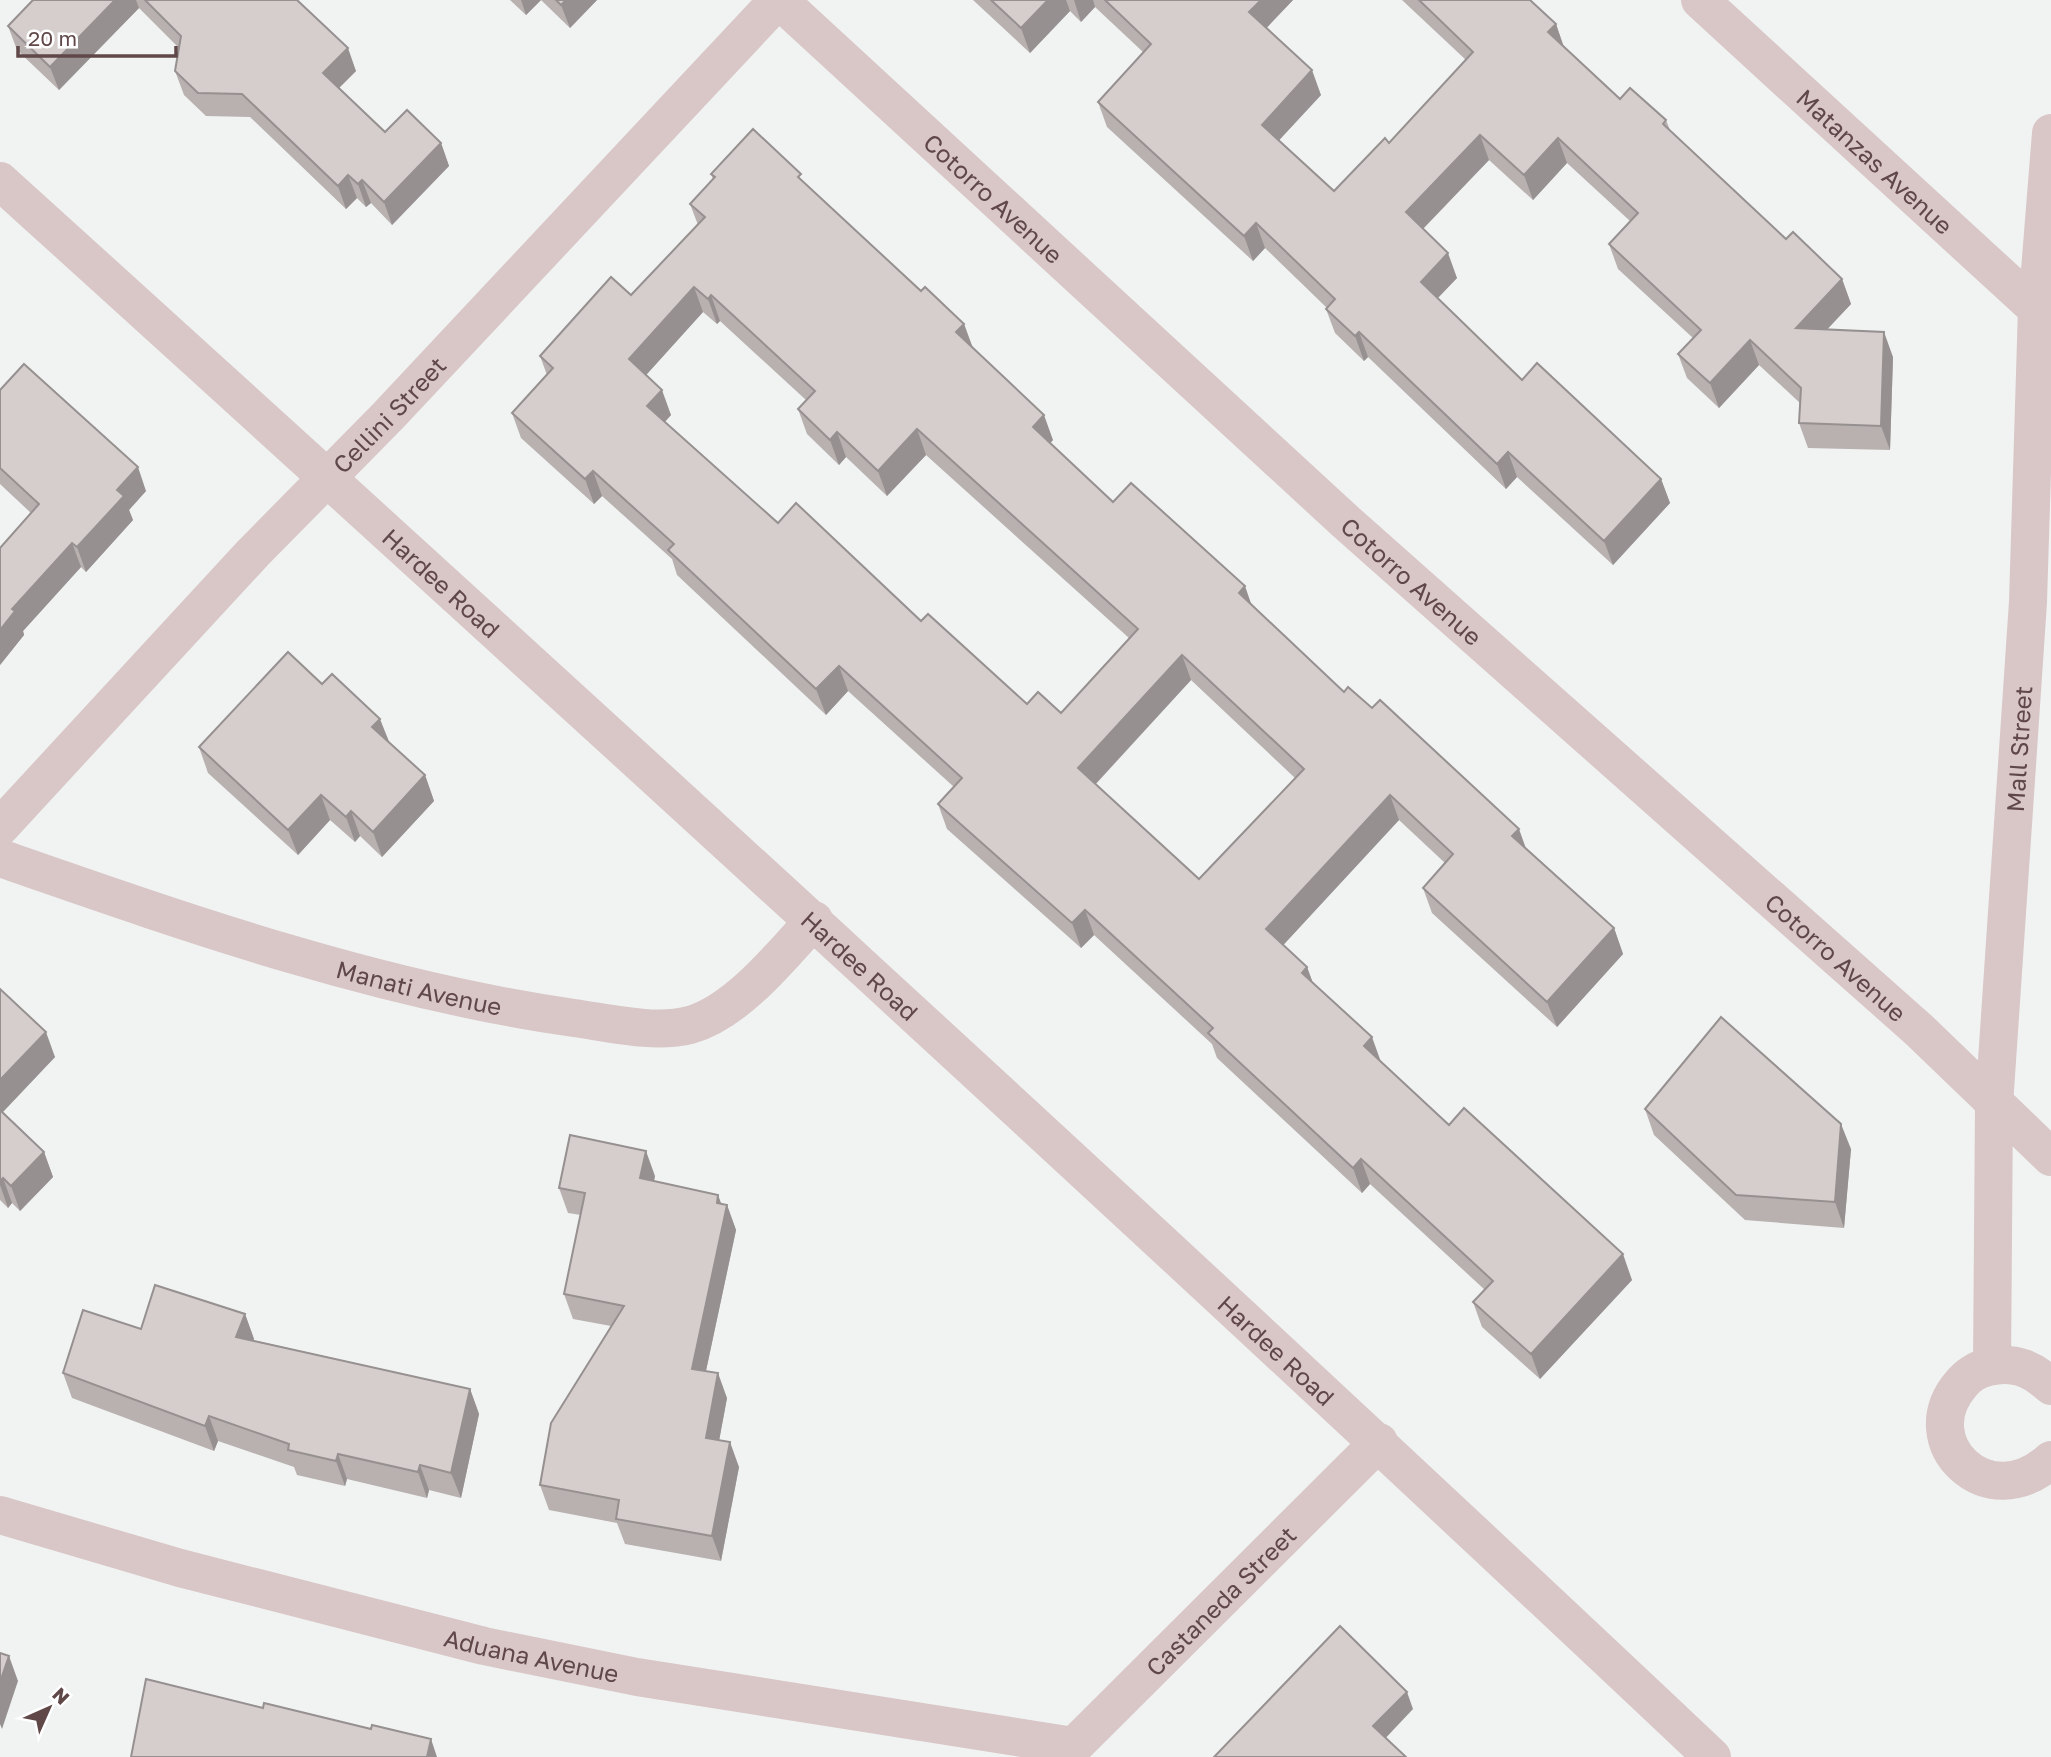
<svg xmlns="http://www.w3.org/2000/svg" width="2051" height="1757" font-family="'Golos Text',sans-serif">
<rect width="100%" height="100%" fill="#f0f3f2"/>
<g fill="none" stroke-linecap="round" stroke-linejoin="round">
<g stroke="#d9c6c7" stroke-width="38">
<path id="s1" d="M779,0L1346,522L1919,1030L2051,1157"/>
<path id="s2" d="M1700,0L2050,321"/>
<path id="s3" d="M0,181C575,702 1148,1225 1712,1757"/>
<path id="s4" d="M0,827L253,553L388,416L778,0"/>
<path id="s5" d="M0,858C187,923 377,990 574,1018C610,1023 654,1034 690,1025C737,1012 782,955 814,920"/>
<path id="s6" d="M1992,1366L1994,1105L2028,602L2037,308L2051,133"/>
<path d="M2051,1386C2031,1368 2014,1361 1988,1367C1978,1369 1967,1376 1961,1384C1911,1442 1988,1518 2051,1460"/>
<path id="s7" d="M0,1515L180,1568L484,1646L637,1677L1073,1746"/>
<path id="s8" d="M1063,1757L1379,1442"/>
</g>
</g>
<g fill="#b8b1b0" fill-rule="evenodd">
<polygon points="33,0 297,0 356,71 339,88 385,132 441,143 449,166 392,225 371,203 366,207 357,198 346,209 250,117 206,116 184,95 175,71 179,48 139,8 59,90 17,50 8,26"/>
<polygon points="510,0 597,0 570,28 541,0 526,15"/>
<polygon points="973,0 1293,0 1266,28 1321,95 1279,140 1334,191 1389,143 1466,60 1402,0 1530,0 1556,24 1564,47 1620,99 1666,120 1670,130 1786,239 1842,279 1851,304 1827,329 1893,357 1890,450 1808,448 1799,423 1800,403 1759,365 1719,408 1687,378 1678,354 1693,338 1618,269 1609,244 1630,221 1567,163 1533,200 1489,160 1423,229 1457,278 1438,298 1522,380 1661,479 1670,503 1613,565 1517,477 1506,489 1368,357 1364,361 1335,333 1326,309 1327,308 1265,248 1253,261 1107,127 1098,102 1143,52 1095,7 1081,22 1070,11 1030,53"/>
<path d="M711,174L804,183L921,291L964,324L973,348L1053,440L1050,443L1113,502L1252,606L1344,692L1527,849L1614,928L1623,954L1557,1027L1432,913L1423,888L1445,863L1399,820L1283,945L1307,967L1313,983L1381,1062L1449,1125L1632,1280L1540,1379L1482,1327L1473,1302L1485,1290L1370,1184L1362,1193L1217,1058L1212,1044L1094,935L1081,948L947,829L938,804L954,787L848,691L826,715L677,575L672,559L602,496L594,504L521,438L512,413L547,375L540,356L631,295L698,225L690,204L713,179ZM703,312L717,324L720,321L806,400L798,409L807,434L839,465L846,457L887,496L926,455L1129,638L1061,713L1027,704L921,621L778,523L665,422L671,415L646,375ZM1191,680L1295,778L1199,879L1096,784Z"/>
<polygon points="0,390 146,491 129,510 133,520 86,572 81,567 23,631 24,635 0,665 31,513 0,484"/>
<polygon points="322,684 425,775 434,801 382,857 360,836 355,842 330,820 298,855 208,773 199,747"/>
<polygon points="0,989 55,1057 2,1113 44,1152 53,1177 20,1211 12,1203 8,1208 0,1200"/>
<polygon points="1645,1109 1851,1149 1844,1228 1745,1220 1654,1135"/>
<polygon points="655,1176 654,1181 718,1195 721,1204 727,1205 736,1230 706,1371 727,1398 719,1440 739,1467 721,1561 625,1544 617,1523 549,1510 540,1485 611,1326 573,1319 564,1294 581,1215 568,1213 559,1188"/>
<polygon points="245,1314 254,1339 253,1340 470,1389 479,1414 461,1498 429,1490 427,1498 347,1479 345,1486 297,1475 294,1467 218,1441 214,1451 72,1398 63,1373 141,1329"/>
</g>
<g fill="#969090">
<polygon points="115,0 136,0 139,8 59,90 50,67"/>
<polygon points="521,0 541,0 526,15"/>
<polygon points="566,0 597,0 570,28 561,5"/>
<polygon points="1048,0 1066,0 1070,11 1030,53 1021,28"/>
<polygon points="1074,0 1093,0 1095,7 1081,22"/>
<polygon points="1261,0 1293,0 1258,37 1249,12"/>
<polygon points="1556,24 1564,48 1548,32"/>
<polygon points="348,48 356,71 331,96 323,73"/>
<polygon points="1312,70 1321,95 1271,149 1262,125"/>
<polygon points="1480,135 1489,160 1415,237 1406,212"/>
<polygon points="1558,138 1567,163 1533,200 1524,175"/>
<polygon points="441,143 449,166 392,225 384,202"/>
<polygon points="348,175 357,198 346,209 338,186"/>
<polygon points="362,180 371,203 366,207 358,184"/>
<polygon points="1256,223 1265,248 1253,261 1244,236"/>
<polygon points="1448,253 1457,278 1430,306 1421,282"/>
<polygon points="1842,279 1851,304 1805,353 1796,328"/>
<polygon points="694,287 703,312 638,384 629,359"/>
<polygon points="711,295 720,321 717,324 708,299"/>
<polygon points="964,324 973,349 956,332"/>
<polygon points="1359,332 1368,357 1364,361 1355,336"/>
<polygon points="1884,332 1893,357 1890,450 1881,426"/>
<polygon points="1750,340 1759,365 1719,408 1710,383"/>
<polygon points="662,390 671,415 656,431 647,406"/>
<polygon points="1044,415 1053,440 1042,452 1033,427"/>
<polygon points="917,429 926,455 887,496 878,471"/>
<polygon points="837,432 846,457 839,465 830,440"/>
<polygon points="1508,452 1517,477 1506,489 1497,464"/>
<polygon points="138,467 146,491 129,510 133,520 86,572 77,547 117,490"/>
<polygon points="593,471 602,496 594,504 585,479"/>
<polygon points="1661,479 1670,503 1613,565 1604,541"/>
<polygon points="72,543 81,567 23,631 24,635 0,665 0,630 12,609"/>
<polygon points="1245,586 1254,612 1239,593"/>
<polygon points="1182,655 1191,680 1087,793 1078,768"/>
<polygon points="839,666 848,691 826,715 816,689"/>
<polygon points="380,719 390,744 372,727"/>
<polygon points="425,775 434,801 382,857 373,832"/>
<polygon points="321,795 330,820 298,855 288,830"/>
<polygon points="1390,795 1399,820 1275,954 1266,929"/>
<polygon points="351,811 360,836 355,842 346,817"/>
<polygon points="1519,829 1528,854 1512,836"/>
<polygon points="1085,910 1094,935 1081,948 1072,923"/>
<polygon points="1614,928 1623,954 1557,1027 1547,1002"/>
<polygon points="1307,967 1316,992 1302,973"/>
<polygon points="46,1032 55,1057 0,1115 0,1080"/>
<polygon points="1372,1037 1381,1062 1364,1046"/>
<polygon points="1841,1124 1851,1149 1844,1228 1835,1202"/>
<polygon points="646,1151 655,1176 649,1203 640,1178"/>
<polygon points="44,1152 53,1177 20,1211 11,1186"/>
<polygon points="1361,1159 1370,1184 1362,1193 1353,1168"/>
<polygon points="3,1178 12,1203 8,1208 0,1185 0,1181"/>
<polygon points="718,1195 725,1214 727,1205 736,1230 701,1394 692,1369"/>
<polygon points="1623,1254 1632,1280 1540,1379 1531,1354"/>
<polygon points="245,1314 254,1339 245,1362 236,1337"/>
<polygon points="718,1373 727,1398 715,1463 706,1438"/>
<polygon points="470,1389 479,1414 461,1498 451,1473"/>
<polygon points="209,1416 218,1441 214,1451 205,1426"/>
<polygon points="730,1442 739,1467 721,1561 712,1536"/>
<polygon points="338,1454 347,1479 345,1486 336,1461"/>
<polygon points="420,1465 429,1490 427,1498 418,1472"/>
<polygon points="9,1656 18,1681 2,1729 0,1724 0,1682"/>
<polygon points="1407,1692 1413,1709 1380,1744 1373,1726"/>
<polygon points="431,1739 437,1757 427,1757"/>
</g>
<g fill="#d6cecd" stroke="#969090" stroke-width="2" fill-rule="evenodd">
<polygon points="33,0 115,0 50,67 8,26"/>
<polygon points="145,0 297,0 348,48 323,73 385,132 407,110 441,143 384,202 362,180 358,184 348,175 338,186 242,94 198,93 175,71 181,36"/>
<polygon points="556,0 566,0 561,5"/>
<polygon points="991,0 1048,0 1021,28"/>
<polygon points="1105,0 1261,0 1249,12 1312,70 1262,125 1334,191 1385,138 1389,143 1473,52 1419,0 1530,0 1556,24 1548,32 1620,99 1630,88 1666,120 1663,124 1786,239 1793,232 1842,279 1796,328 1884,332 1881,426 1799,423 1801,388 1750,340 1710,383 1678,354 1701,330 1609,244 1638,213 1558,138 1524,175 1480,135 1406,212 1448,253 1421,282 1522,380 1537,363 1661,479 1604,541 1508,452 1497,464 1359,332 1355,336 1326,309 1335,299 1256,223 1244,236 1098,102 1151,44"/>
<path d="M753,129L801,174L798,177L921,291L925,287L964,324L956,332L1044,415L1033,427L1113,502L1131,483L1245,586L1239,593L1344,692L1348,687L1372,708L1380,700L1519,829L1512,836L1614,928L1547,1002L1423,888L1453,854L1390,795L1266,929L1307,967L1302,973L1372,1037L1364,1046L1449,1125L1464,1108L1623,1254L1531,1354L1473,1302L1493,1281L1361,1159L1353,1168L1208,1033L1213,1028L1085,910L1072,923L938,804L962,778L839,666L816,689L668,550L674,544L593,471L585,479L512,413L553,368L540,356L611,277L631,295L705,217L690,204L715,177L711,174ZM694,287L708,299L711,295L815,391L798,409L830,440L837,432L878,471L917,429L1138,629L1061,713L1038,692L1027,704L928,614L921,621L796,503L778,523L647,406L662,390L629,359ZM1182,655L1304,769L1199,879L1078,768Z"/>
<polygon points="24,364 138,467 117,490 124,496 77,547 72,543 12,609 15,611 0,630 0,548 39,504 0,468 0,390"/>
<polygon points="288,652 322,684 332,674 380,719 372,727 425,775 373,832 351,811 346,817 321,795 288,830 199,747"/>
<polygon points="0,989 46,1032 0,1080"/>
<polygon points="1721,1017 1841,1124 1835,1202 1736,1195 1645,1109"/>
<polygon points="0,1110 44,1152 11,1186 3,1178 0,1181"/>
<polygon points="570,1135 646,1151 640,1178 718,1195 717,1203 727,1205 692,1369 718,1373 706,1438 730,1442 712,1536 616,1519 619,1500 540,1485 551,1423 624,1306 564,1294 585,1193 559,1188"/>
<polygon points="155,1285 245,1314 236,1337 470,1389 451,1473 420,1465 418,1472 338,1454 336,1461 288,1450 289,1444 209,1416 205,1426 63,1373 83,1310 141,1329"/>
<polygon points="1340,1626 1407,1692 1373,1726 1406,1757 1214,1757"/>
<polygon points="0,1653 9,1656 0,1682"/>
<polygon points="146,1679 263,1708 264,1703 371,1729 372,1725 431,1739 427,1757 131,1757"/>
</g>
<g text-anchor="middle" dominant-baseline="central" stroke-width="6" stroke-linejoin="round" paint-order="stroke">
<g font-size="24" fill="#604748" stroke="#fff">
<text stroke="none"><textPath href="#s2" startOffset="238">Matanzas Avenue</textPath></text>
<text stroke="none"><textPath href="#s1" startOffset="292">Cotorro Avenue</textPath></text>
<text stroke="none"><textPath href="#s4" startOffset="567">Cellini Street</textPath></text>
<text stroke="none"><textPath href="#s1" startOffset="859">Cotorro Avenue</textPath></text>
<text stroke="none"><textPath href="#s3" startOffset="597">Hardee Road</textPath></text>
<text stroke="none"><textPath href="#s6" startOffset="618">Mall Street</textPath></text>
<text stroke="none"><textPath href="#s1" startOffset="1426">Cotorro Avenue</textPath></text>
<text stroke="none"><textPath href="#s3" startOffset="1164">Hardee Road</textPath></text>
<text stroke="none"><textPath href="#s5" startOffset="439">Manati Avenue</textPath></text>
<text stroke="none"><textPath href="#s3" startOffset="1731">Hardee Road</textPath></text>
<text stroke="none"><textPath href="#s8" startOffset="222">Castaneda Street</textPath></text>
<text stroke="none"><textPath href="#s7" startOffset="550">Aduana Avenue</textPath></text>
</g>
</g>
<g transform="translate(49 1708) rotate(45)" stroke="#ffffff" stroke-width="5" paint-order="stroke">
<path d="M0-5L12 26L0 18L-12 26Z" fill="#604748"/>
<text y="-10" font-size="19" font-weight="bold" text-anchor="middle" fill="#604748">N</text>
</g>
<path d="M18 46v10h158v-10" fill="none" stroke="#604748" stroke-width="3.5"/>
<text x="28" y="46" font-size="21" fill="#604748" stroke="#ffffff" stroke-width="5" paint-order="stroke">20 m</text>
</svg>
